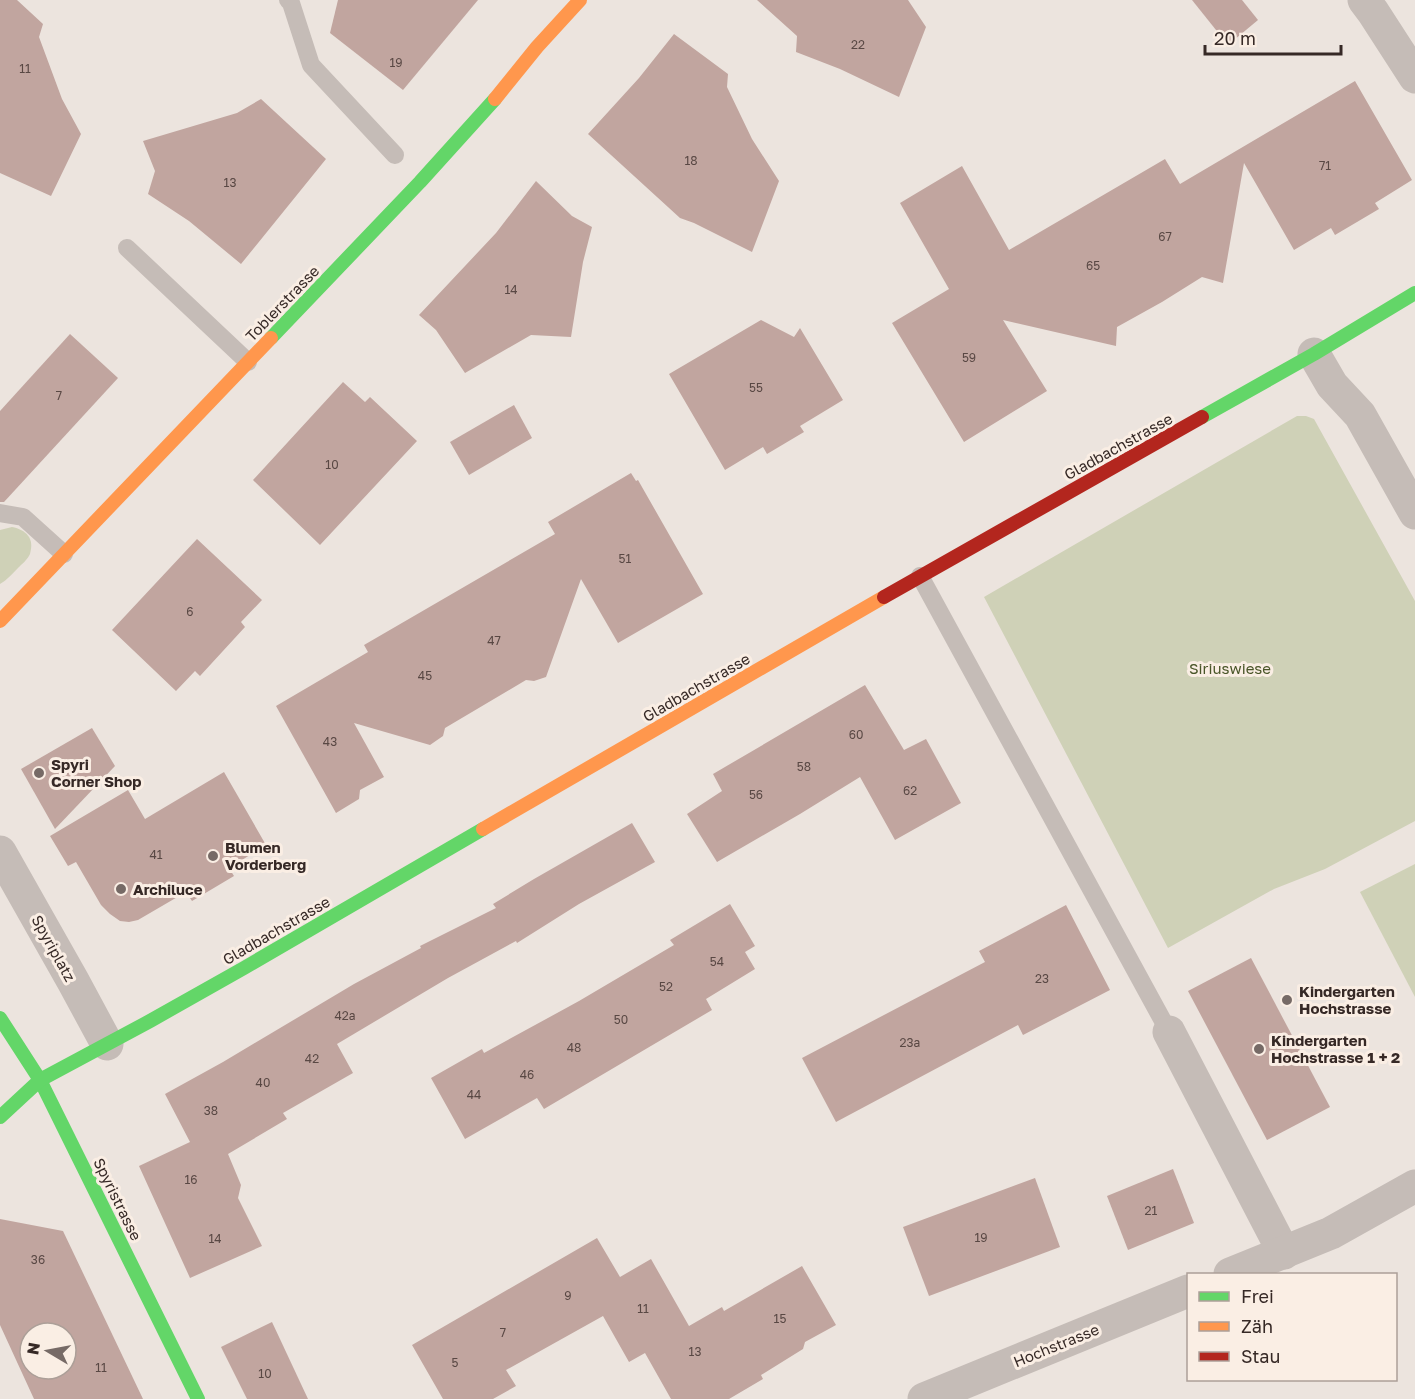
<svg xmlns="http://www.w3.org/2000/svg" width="1415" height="1399" font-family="'Golos Text',sans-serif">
<rect width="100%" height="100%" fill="#ece4de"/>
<g fill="#cfd1b7">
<polygon points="1297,416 1306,416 1314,419 1415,601 1415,821 1325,869 1274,889 1168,948 984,597"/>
<path d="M12,527C26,530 35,538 30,554C28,559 22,564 18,568C12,574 7,580 0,584V530Z"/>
<polygon points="1415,864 1415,997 1360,892"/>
</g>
<g fill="#c1a59f" fill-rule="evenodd">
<polygon points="0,0 17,0 43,24 39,37 62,99 81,134 51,196 0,173"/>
<polygon points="338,0 478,0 403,90 330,33"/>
<polygon points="757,0 908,0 926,27 899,97 840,69 796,52 797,36"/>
<polygon points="1192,0 1242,0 1258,20 1228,45"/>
<polygon points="674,34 728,74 727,87 752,139 779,181 752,252 694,223 680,218 588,134 639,78"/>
<polygon points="1355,81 1412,180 1375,203 1379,209 1335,235 1331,228 1294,250 1244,163 1223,283 1202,277 1162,302 1117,327 1116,346 1003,320 1047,391 964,442 892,323 949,289 900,203 962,166 1009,250 1165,159 1180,184"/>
<polygon points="261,99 326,159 241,264 189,221 148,194 155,171 143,141 237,113"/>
<polygon points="536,181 572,216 592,227 583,262 571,337 531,335 465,373 436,330 419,315 496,233"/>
<polygon points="761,320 794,337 800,328 843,400 800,426 804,432 767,454 763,447 725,470 669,374"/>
<polygon points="70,334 118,378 4,502 0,502 0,411"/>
<polygon points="343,382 365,402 370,397 417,441 320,545 253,480"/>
<polygon points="514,405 532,438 469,475 450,442"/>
<polygon points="631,473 636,481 638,480 703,594 618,643 581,579 546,677 534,681 526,680 445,728 443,736 430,745 354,723 384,777 360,790 359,799 336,813 276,706 368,652 364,645 555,534 548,522"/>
<polygon points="197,539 262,600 241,622 245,627 200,676 195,671 176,691 112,630"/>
<polygon points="865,685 904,750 926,739 961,803 895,840 860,777 800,814 717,862 687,814 722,791 713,774"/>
<polygon points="92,728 115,766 55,829 21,769"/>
<polygon points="224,772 266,845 229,868 234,876 192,901 186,892 138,920 129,922 120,921 110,914 101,905 76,862 68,866 50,836 128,790 145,819"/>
<polygon points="632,823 655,862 579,904 517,943 516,941 448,978 337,1044 353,1073 283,1113 287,1119 228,1154 241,1185 238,1198 262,1246 190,1278 139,1166 190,1142 165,1094 223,1062 354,984 421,948 420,946 496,908 493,904 534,879"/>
<polygon points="730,904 755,946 745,952 755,969 706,999 712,1010 544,1109 537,1098 465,1139 431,1078 482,1049 484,1053 579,1001 674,945 670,940"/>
<polygon points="1066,905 1110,990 1023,1035 1018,1025 836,1122 802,1058 985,962 979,951"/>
<polygon points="1251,958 1330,1107 1267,1140 1188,991"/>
<polygon points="1173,1169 1194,1223 1128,1250 1107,1196"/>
<polygon points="1035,1178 1060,1247 929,1296 903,1227"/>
<path d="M0,1219L63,1231L143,1399H34L0,1325ZM30,1333H66V1369H30Z"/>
<polygon points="597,1238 620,1277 651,1259 689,1326 722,1307 724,1311 802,1266 836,1325 805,1342 803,1349 761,1375 763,1379 729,1399 671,1399 645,1353 629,1362 603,1316 506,1370 516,1386 493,1399 443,1399 412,1345"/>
<polygon points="272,1322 308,1399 247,1399 221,1347"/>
</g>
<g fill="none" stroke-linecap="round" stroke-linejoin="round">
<g stroke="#c5bcb7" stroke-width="18">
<polyline points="288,0 291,3 311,65 395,155"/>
<polyline points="127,248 248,362"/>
<polyline points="0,513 23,517 64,554"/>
<polyline points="920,576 1169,1032"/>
</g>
<g stroke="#c5bcb7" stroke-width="33">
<polyline points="1364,0 1373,12 1415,77"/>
<polyline points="1314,354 1332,385 1360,415 1415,513"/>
<polyline points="0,852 73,981 107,1044"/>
<polyline points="1169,1032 1284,1253"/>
<polyline points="1230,1274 1331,1233 1415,1186"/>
<polyline points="924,1399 1188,1291"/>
</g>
<g stroke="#63d668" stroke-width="14">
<polyline points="271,338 420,182 495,99"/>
<polyline points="1202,417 1314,354 1415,293"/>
<polyline points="0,1018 40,1080 198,1399"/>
<polyline points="0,1117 40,1080 150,1021 244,968 483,829"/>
</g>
<g stroke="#ff974d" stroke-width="14">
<polyline points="495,99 537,47 580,0"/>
<polyline points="0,621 271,338"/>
<polyline points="483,829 884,597"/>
</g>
<polyline stroke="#b3261e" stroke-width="14" points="884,597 1202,417"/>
</g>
<g fill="#766a66" stroke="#faeee4" stroke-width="2">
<circle cx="39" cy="773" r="6"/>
<circle cx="213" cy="856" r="6"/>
<circle cx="121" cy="889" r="6"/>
<circle cx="1287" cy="1000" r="6"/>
<circle cx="1259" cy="1049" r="6"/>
</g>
<g text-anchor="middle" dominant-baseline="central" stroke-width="6" stroke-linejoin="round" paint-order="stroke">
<g font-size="12" fill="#594844">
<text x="858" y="44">22</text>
<text x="396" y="62">19</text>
<text x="25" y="68">11</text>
<text x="691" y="160">18</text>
<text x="1325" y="165">71</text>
<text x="230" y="182">13</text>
<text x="1165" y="236">67</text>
<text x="1093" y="265">65</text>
<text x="511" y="289">14</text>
<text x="969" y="357">59</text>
<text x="756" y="387">55</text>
<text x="59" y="395">7</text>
<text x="332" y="464">10</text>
<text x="625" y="558">51</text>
<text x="190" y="611">6</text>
<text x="494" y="640">47</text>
<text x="425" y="675">45</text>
<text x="856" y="734">60</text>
<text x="330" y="741">43</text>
<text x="804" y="766">58</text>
<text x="910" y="790">62</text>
<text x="756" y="794">56</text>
<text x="156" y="854">41</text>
<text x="717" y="961">54</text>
<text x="1042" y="978">23</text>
<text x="666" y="986">52</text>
<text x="345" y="1015">42a</text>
<text x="621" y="1019">50</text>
<text x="910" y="1042">23a</text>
<text x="574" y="1047">48</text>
<text x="312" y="1058">42</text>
<text x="527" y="1074">46</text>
<text x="263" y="1082">40</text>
<text x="474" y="1094">44</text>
<text x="211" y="1110">38</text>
<text x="191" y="1179">16</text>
<text x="1151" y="1210">21</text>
<text x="981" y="1237">19</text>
<text x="215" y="1238">14</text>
<text x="38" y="1259">36</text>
<text x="568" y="1295">9</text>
<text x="643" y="1308">11</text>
<text x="780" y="1318">15</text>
<text x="503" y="1332">7</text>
<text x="695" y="1351">13</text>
<text x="455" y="1362">5</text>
<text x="101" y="1367">11</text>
<text x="265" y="1373">10</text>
</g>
<g font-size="15" fill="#362926" stroke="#faeee4">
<text transform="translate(282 303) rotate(-46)">Toblerstrasse</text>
<text transform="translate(1118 446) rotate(-29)">Gladbachstrasse</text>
<text transform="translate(696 687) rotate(-30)">Gladbachstrasse</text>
<text transform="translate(276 930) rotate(-30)">Gladbachstrasse</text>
<text transform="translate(54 948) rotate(61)">Spyriplatz</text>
<text transform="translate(118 1199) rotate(64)">Spyristrasse</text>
<text transform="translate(1056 1345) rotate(-22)">Hochstrasse</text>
</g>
<g font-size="15" fill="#495528" stroke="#faeee4">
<text x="1230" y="668">Siriuswiese</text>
</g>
<g font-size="15" font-weight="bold" fill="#362926" stroke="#faeee4" text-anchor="start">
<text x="51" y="764">Spyri<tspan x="51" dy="17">Corner Shop</tspan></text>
<text x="225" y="847">Blumen<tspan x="225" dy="17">Vorderberg</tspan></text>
<text x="133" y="889">Archiluce</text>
<text x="1299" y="991">Kindergarten<tspan x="1299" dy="17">Hochstrasse</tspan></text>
<text x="1271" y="1040">Kindergarten<tspan x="1271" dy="17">Hochstrasse 1 + 2</tspan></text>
</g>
</g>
<rect x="1187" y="1273" width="210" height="108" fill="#faeee4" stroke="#ac9f98" stroke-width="1.5"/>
<rect x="1199" y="1292" width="30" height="9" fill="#63d668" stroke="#ac9f98" stroke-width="1.5"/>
<text x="1241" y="1303" font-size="18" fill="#362926">Frei</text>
<rect x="1199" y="1322" width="30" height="9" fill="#ff974d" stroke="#ac9f98" stroke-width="1.5"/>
<text x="1241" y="1333" font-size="18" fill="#362926">Zäh</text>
<rect x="1199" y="1352" width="30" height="9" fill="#b3261e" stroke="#ac9f98" stroke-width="1.5"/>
<text x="1241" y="1363" font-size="18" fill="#362926">Stau</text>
<g transform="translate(48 1351) rotate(280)"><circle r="28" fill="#faeee4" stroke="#ac9f98" stroke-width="1.5"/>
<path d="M0-4.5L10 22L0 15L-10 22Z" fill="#766a66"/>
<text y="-9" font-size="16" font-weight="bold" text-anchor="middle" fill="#362926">N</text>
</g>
<path d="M1205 45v9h136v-9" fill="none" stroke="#362926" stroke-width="3"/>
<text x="1214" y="45" font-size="18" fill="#362926" stroke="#faeee4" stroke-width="4.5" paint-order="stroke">20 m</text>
</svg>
